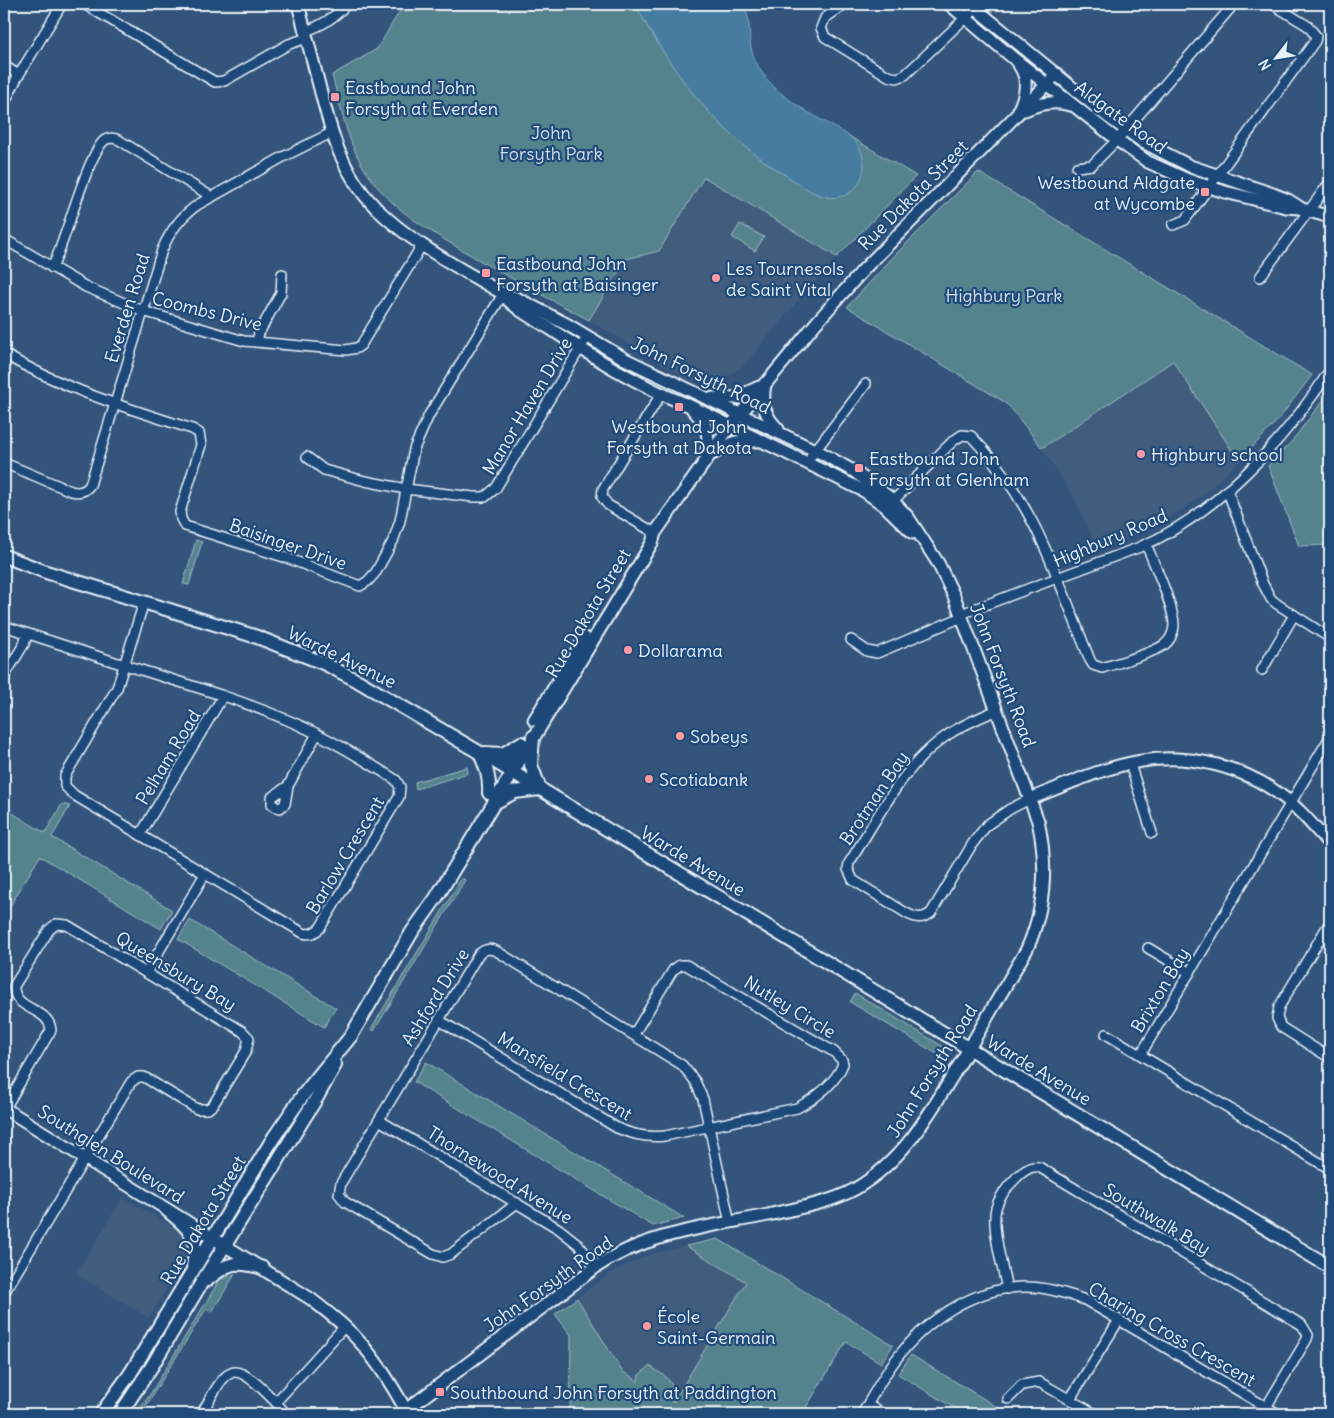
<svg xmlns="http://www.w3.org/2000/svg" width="1334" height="1418" font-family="Delius,sans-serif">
<rect width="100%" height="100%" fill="#33557c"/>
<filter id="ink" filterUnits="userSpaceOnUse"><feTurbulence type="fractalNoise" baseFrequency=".02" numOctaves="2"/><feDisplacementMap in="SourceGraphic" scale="10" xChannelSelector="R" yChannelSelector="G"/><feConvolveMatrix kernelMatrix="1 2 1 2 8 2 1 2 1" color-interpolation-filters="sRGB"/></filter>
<g filter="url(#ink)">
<g fill="#415d7e">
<polygon points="704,177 837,257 789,311 745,364 723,380 707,383 691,380 680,375 589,320 626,259 659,251"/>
<polygon points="1173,361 1239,461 1203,495 1174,515 1138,534 1098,550 1074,497 1042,448"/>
<polygon points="123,1197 181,1232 187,1255 149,1318 76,1274"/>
<polygon points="686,1246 746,1282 673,1402 622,1371 577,1298 609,1274 630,1263 655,1253"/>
</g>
<g fill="#55838d" stroke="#9ebac2">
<path d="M404,4H635C676,77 717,134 790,178C809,189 820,200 842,196L853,139L849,136L916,176L837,257L704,177L659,251L626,259L589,320C546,297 503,275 462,250C423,227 385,205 362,165C346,137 340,105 332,75L377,49Z"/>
<polygon points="978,172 1312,375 1278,420 1239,461 1173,361 1042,448 1010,407 1001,400 847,307 896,254"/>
<polygon points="740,224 764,237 755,251 732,237"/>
<polygon points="1330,391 1330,545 1299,546 1268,466 1292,441"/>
<polygon points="196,540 202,542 189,585 183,584"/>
<polygon points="467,767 468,773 416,789 415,782"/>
<polygon points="62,804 70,806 52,837 172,910 161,929 40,856 4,916 4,808 45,833"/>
<polygon points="462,878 465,880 374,1031 371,1029"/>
<polygon points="190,920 336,1008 324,1027 178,939"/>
<polygon points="855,993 952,1052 947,1060 850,1002"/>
<polygon points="426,1062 684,1218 653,1226 414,1082"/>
<polygon points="718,1239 893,1345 881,1363 846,1342 802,1414 570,1414 571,1335 555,1314 577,1298 622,1371 638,1381 639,1375 650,1366 666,1377 674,1388 663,1396 673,1402 746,1282 686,1246"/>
<polygon points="235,1274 212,1312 206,1309 144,1409 146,1414 136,1414 151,1393 220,1279"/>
<polygon points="911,1355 1009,1414 964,1414 898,1374"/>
</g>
<path fill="#447ba0" stroke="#86aac3" d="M635,4H742C753,17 747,36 752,52C765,95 814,114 849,136C877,157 863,203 827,197C814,195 801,185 790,178C717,134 675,77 635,4Z"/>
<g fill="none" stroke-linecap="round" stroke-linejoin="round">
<g stroke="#e8f1f8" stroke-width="12">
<g id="minor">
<polyline points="84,4 215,82 224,81 289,44 307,38"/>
<polyline points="845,4 825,18 821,28 825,37 888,76 897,78 905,75 980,4"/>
<path d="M305,31C323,26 335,17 347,4"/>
<polyline points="4,66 19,75"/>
<polyline points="4,104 17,78 62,4"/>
<polyline points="1077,167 1092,165 1117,140 1234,4"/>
<polyline points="1173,225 1185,220 1315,41 1316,36 1308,26 1272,4"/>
<polyline points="4,239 86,287 143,311 244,341 346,350 357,348 361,345 422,245"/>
<path d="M52,268C65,243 88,152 105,140C110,137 114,138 119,140L212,197"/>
<polyline points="1260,277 1330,182"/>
<polyline points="257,342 259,333 281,293 282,274"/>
<path d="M4,354C63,389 127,408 192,429L199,433L201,445L180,512L181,519L185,526L287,558L360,586L368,581L376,572L393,541L400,521L414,449L429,415L503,294"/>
<polyline points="811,456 866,384"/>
<polyline points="307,457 324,470 365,481 406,489 473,497 485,497 496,488 587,337"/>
<path d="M4,463L71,491C79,493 85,492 90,485L162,250C170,231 182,215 199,204L283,157L331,133"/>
<polyline points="1227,490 1263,584 1271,599 1277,604 1330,638"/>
<path d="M889,505L953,441L962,435L971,436C1035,501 1057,578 1090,660L1093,665L1102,668C1118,663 1151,654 1164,645C1170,641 1174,632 1174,625C1174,606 1154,564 1146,544"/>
<polyline points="655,533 608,505 602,497 603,489 661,394"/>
<path d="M961,614L1140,547C1217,514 1285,440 1330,370"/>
<path d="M4,626L115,662L125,665C179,682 233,697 285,719C324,735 361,758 396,780L400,787L399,797L320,928C315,933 309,935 303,933L74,795L65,786V776L117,688L144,602"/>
<polyline points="851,640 867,651 877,653 962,617"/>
<polyline points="1262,670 1294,615"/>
<polyline points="4,677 24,644 27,635"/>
<path d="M997,710C981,717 964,724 949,734C903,764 878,818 849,863L848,869L853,880L906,913C915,918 922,920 931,913L973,843L987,825L1010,809L1030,799"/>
<polyline points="1130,764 1152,833"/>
<polyline points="288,786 285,804 280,808 276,807 272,804 272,797 288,786 317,734"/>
<polyline points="140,835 223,696"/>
<polyline points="1330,922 1279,1007 1277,1018 1281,1027 1330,1058"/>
<polyline points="1148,948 1190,973"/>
<polyline points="146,973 205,874"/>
<path d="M439,1020L617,1128C633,1135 648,1138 665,1136L797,1108C814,1099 835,1084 843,1064L842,1060L834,1052L686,965H680L673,970L634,1034"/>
<polyline points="1106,1034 1330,1169"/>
<polyline points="1141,1054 1330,737"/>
<path d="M4,1110L51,1030C49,1007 13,1011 14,986L49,930L56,924L67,925L242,1031L249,1038L246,1051L213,1105L208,1109H197L144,1077H138L131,1082L4,1293"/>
<polyline points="379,1120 559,1229 578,1244 596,1267"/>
<path d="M517,1203L451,1254L443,1257L433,1254L345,1202L339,1194L341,1183L478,955C484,949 490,947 498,952L682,1065L695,1081L703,1099L730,1223"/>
<path d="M1007,1289C1003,1269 991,1227 996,1208C999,1197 1008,1186 1016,1178C1022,1172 1030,1165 1039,1167L1302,1325L1308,1335L1307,1339L1262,1414"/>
<polyline points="1008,1399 1022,1385 1039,1382 1095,1414"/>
<polyline points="1070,1399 1119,1320"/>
<polyline points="276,1402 345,1326"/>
<polyline points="868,1405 883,1414"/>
<path d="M201,1414C208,1404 216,1385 225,1377C227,1375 232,1372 235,1372C249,1372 278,1404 286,1414"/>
<path d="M862,1414C872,1397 882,1378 894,1362C924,1321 973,1287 1026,1287C1047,1287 1066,1293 1085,1300L1278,1414"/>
</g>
</g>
<g stroke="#e8f1f8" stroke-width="15">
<g id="tertiary">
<path d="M298,4C305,31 312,58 319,85C331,132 341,173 376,208C412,244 460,268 503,294L516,298L568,325L625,359L823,454L855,472L890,498L908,517L938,563L954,596L1038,821C1048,865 1045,908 1027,949C1006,985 985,1021 964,1057C933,1107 908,1158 855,1189C828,1204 797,1208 768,1215C709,1227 646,1233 596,1267L406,1410"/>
<polyline points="949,4 1012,57 1124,145 1148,162 1188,180 1225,192 1286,207 1299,208 1330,217"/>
<polyline points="970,4 1107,116 1143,142 1190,166 1273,194 1288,200 1299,207"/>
<path d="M1019,65C1029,79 1026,94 1019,109"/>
<path d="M1025,110C1040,103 1054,100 1070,105"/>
<path d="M503,294C514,309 533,318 549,328C593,357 639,386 688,405L864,491L885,506L913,533"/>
<path d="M765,383C762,404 763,414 778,429"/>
<polyline points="713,398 735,398 759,387"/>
<path d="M693,410C709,426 710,436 706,458"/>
<polyline points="714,453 735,442 757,441"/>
<polyline points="534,720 585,638"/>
<polyline points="505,768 521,743"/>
<polyline points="513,772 652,543 655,533 728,429 816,323 865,268 1057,74"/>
<path d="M1030,799C1066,785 1103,767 1142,761C1190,753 1244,767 1282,796C1301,810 1315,828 1330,845"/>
<path d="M4,1108L311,1299C322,1308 333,1316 344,1326C371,1350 391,1383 408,1414"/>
</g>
</g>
<g stroke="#e8f1f8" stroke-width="16">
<g id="secondary">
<polyline points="4,556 46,572 257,637 323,663 358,681 499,764 1330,1267"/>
<polyline points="533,737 531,765 540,789"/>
<path d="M480,753C486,767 490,778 489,793"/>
<polyline points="483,753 503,754 521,743"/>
<polyline points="494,803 515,792 540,789"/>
<path d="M167,1210C188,1228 200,1235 193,1266"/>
<path d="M207,1280C229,1262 235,1260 263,1268"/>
<polyline points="101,1414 130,1374 274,1137 303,1095 351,1036 412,932 436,898 513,772"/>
<polyline points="120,1414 152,1366 205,1277 316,1099 335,1065"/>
</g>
</g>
<use href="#minor" stroke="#1f4a7a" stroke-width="9"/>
<use href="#tertiary" stroke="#1f4a7a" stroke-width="11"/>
<use href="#secondary" stroke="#1f4a7a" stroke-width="12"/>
</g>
</g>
<g fill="#ff9aa2" stroke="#1f4a7a" stroke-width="2">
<rect x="330" y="92" width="10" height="10" rx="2.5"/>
<rect x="1200" y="187" width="10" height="10" rx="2.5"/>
<rect x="481" y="268" width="10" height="10" rx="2.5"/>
<circle cx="716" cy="278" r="5"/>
<rect x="674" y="402" width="10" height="10" rx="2.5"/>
<circle cx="1141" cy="454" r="5"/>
<rect x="854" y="463" width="10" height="10" rx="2.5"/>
<circle cx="628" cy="650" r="5"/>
<circle cx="680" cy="736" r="5"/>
<circle cx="649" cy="779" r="5"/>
<circle cx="647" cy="1326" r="5"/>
<rect x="435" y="1387" width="10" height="10" rx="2.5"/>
</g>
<g text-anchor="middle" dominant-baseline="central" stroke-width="4.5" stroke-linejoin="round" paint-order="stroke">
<g font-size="18" fill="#e8f1f8" stroke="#1f4a7a" text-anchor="start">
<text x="345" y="87">Eastbound John<tspan x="345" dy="21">Forsyth at Everden</tspan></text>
<text x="1195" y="182" text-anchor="end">Westbound Aldgate<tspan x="1195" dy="21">at Wycombe</tspan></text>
<text x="496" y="263">Eastbound John<tspan x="496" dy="21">Forsyth at Baisinger</tspan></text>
<text x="726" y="268">Les Tournesols<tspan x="726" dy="21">de Saint Vital</tspan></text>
<text x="679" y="426" text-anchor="middle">Westbound John<tspan x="679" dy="21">Forsyth at Dakota</tspan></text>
<text x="1151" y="454">Highbury school</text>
<text x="869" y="458">Eastbound John<tspan x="869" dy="21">Forsyth at Glenham</tspan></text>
<text x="638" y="650">Dollarama</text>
<text x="690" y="736">Sobeys</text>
<text x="659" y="779">Scotiabank</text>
<text x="657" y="1316">École<tspan x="657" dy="21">Saint-Germain</tspan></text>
<text x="450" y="1392">Southbound John Forsyth at Paddington</text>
</g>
<g font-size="18" fill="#e8f1f8" stroke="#1f4a7a">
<text transform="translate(1121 117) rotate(36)">Aldgate Road</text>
<text transform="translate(913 195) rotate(-45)">Rue Dakota Street</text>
<text transform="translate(127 308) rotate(-73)">Everden Road</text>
<text transform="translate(207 311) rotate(14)">Coombs Drive</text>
<text transform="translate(701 375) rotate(26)">John Forsyth Road</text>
<text transform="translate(527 406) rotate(-59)">Manor Haven Drive</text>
<text transform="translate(1110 538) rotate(-23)">Highbury Road</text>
<text transform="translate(288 544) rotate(19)">Baisinger Drive</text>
<text transform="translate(588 613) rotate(-59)">Rue Dakota Street</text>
<text transform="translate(342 657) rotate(26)">Warde Avenue</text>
<text transform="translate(1003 675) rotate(69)">John Forsyth Road</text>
<text transform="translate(168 757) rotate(-59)">Pelham Road</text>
<text transform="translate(874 798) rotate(-56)">Brotman Bay</text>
<text transform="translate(345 855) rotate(-59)">Barlow Crescent</text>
<text transform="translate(693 861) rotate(31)">Warde Avenue</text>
<text transform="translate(176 971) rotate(31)">Queensbury Bay</text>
<text transform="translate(1160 990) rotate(-59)">Brixton Bay</text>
<text transform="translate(435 997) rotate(-58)">Ashford Drive</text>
<text transform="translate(790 1007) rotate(31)">Nutley Circle</text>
<text transform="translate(1039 1070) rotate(31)">Warde Avenue</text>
<text transform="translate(932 1071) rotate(-58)">John Forsyth Road</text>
<text transform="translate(565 1076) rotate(31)">Mansfield Crescent</text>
<text transform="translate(111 1154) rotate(32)">Southglen Boulevard</text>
<text transform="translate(500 1175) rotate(32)">Thornewood Avenue</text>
<text transform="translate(1157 1219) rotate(31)">Southwalk Bay</text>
<text transform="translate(203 1220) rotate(-59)">Rue Dakota Street</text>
<text transform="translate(548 1284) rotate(-35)">John Forsyth Road</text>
<text transform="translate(1172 1334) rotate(30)">Charing Cross Crescent</text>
</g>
<g font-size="18" fill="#d2e0e8" stroke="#1f4a7a">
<text x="551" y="132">John<tspan x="551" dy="21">Forsyth Park</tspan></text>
<text x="1004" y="295">Highbury Park</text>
</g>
</g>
<rect width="1334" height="1418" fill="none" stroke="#1f4a7a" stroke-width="20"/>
<rect x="10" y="10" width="1314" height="1398" fill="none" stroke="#e8f1f8" stroke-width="2" filter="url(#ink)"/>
<g transform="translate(1276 58) rotate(239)" stroke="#1f4a7a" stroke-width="4" paint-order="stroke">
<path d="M0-4L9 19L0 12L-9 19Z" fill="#e8f1f8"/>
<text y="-8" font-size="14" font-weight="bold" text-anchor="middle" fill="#e8f1f8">N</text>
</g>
</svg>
